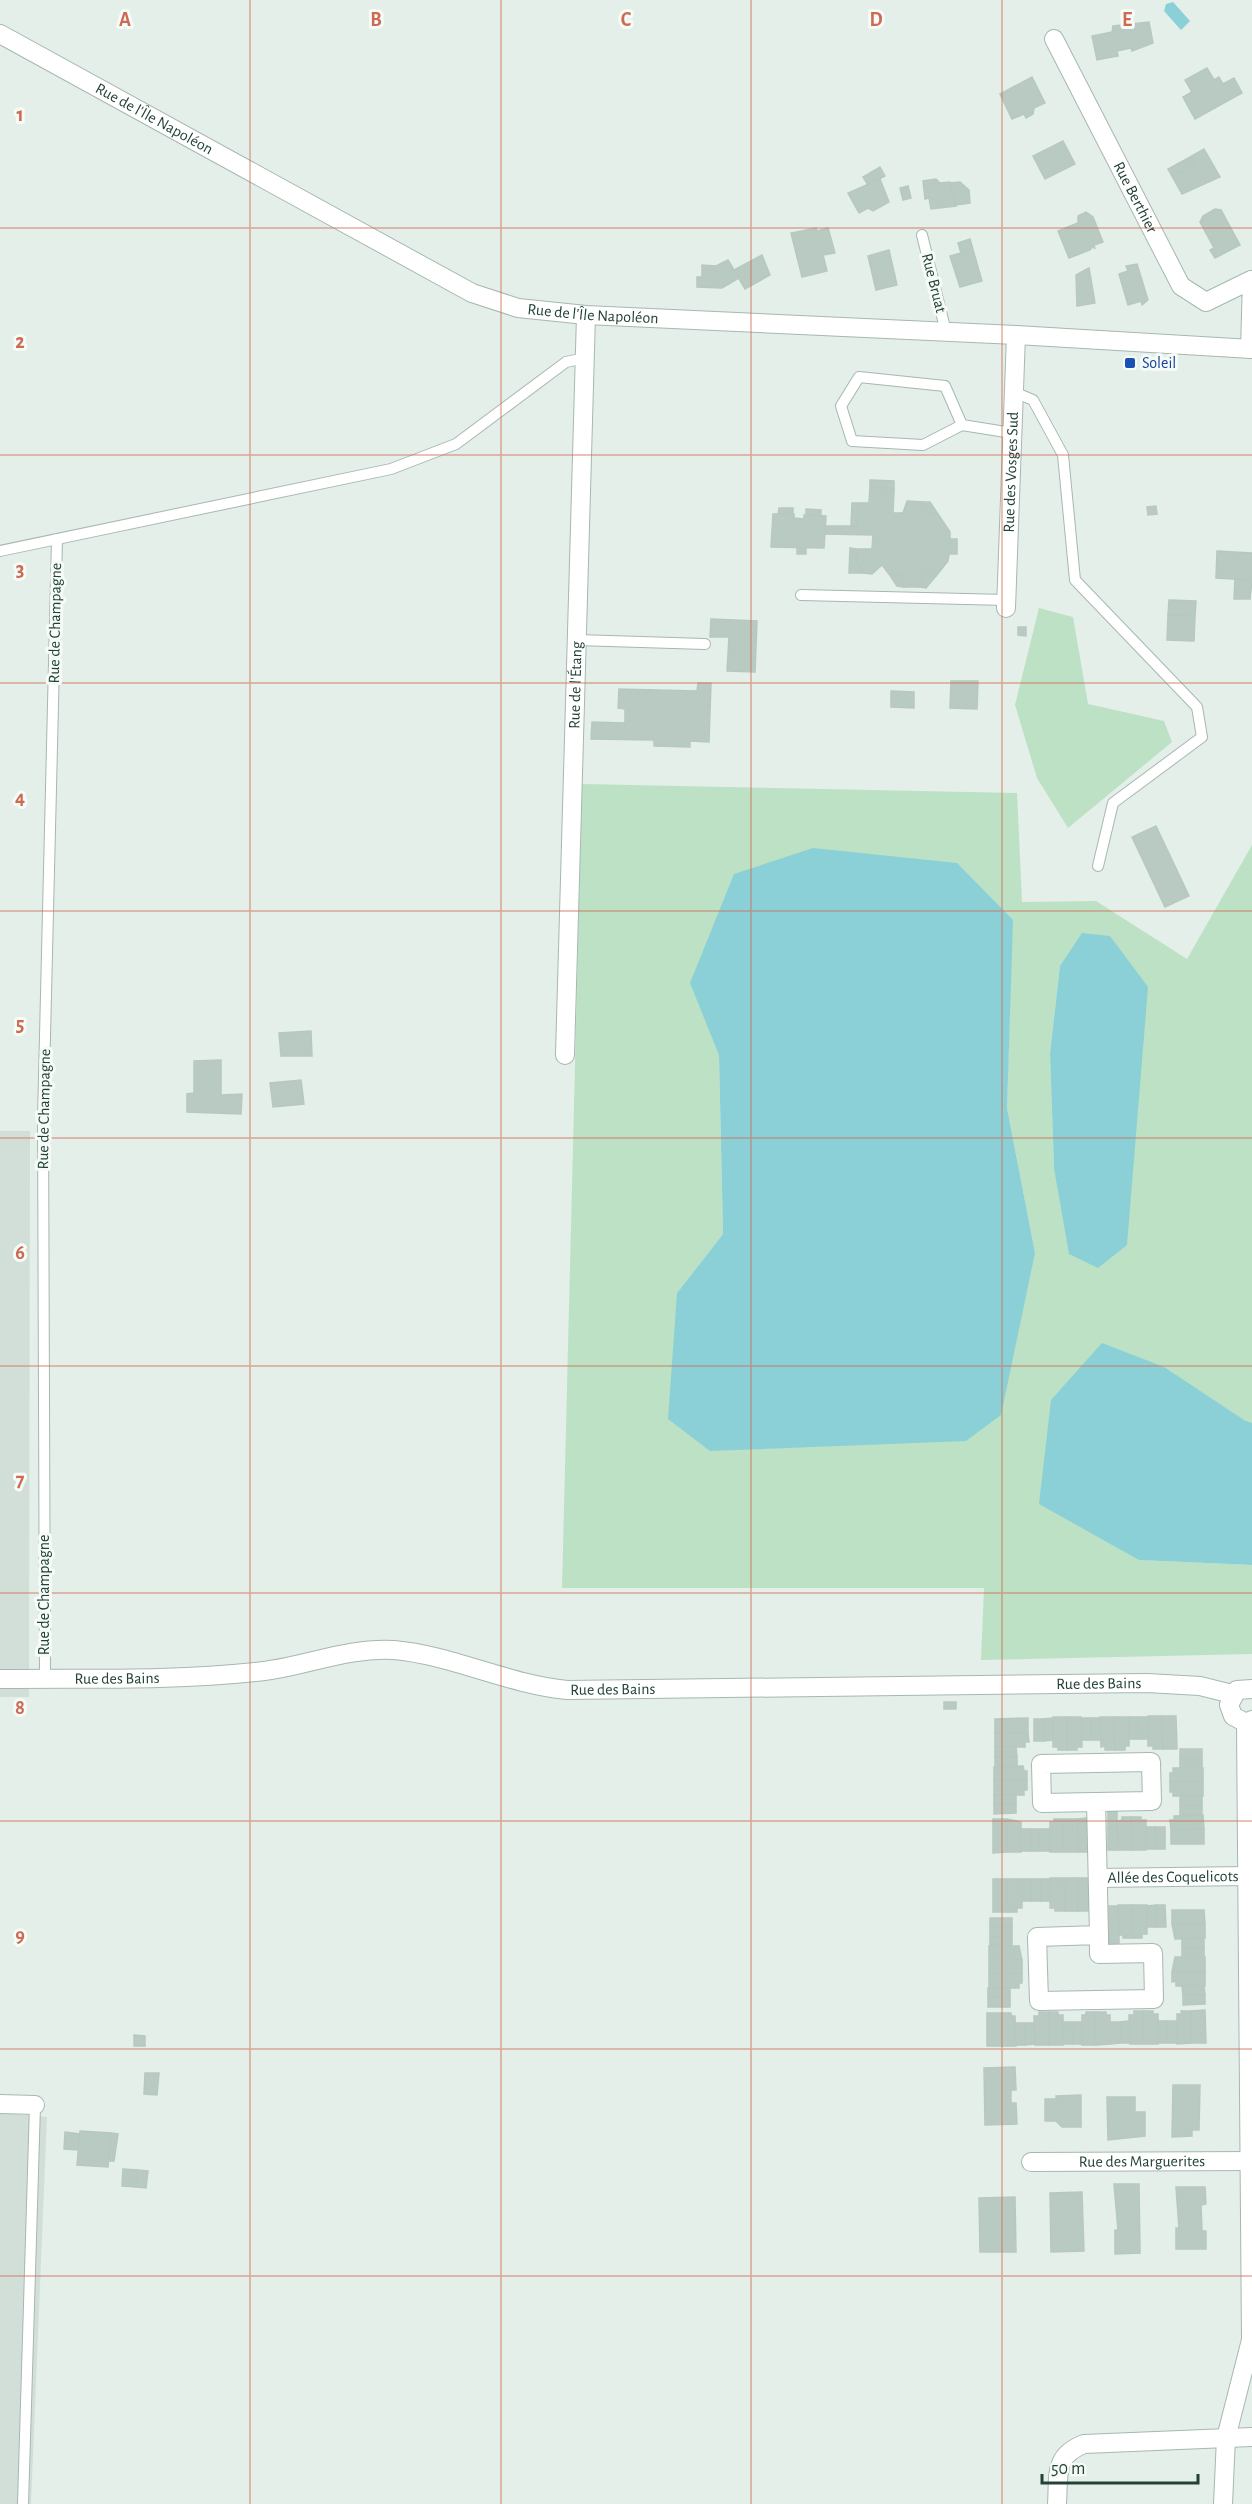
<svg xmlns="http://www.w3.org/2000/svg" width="1252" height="2504" font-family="'Alegreya Sans',sans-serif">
<rect width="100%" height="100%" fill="#e4efe9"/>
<g fill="#d2dfd8">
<polygon points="0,1131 30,1131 29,1697 0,1697"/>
<polygon points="0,2113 47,2117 31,2504 0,2504"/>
</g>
<g fill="#bde1c4" fill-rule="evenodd">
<polygon points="1039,608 1073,617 1088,704 1164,721 1172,742 1068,828 1037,778 1015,705"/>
<path d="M582,784L1017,793L1022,902L1096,901L1187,959L1252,845V1423L1244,1420L1139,1560L1252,1565V1654L981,1660L984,1588H562ZM1012,920L1007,1108L1035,1253L677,1293L723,1234L719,1055ZM1060,966L1054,1168L1050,1053Z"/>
</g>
<g fill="#8ad0d6">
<polygon points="1173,2 1190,21 1181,30 1164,11 1166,4"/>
<polygon points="813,848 957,863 1013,920 1007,1108 1035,1253 1001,1415 966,1441 710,1451 668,1419 677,1293 723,1234 719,1055 690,983 734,874"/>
<polygon points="1082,933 1110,936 1148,987 1127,1245 1098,1268 1069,1254 1054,1168 1050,1053 1060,966"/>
<polygon points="1102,1343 1164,1367 1244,1420 1252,1423 1252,1565 1139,1560 1039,1504 1051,1400"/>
</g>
<g fill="#b9cac2" stroke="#b6c9c0" stroke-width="1.5">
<polygon points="1149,22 1153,43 1132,51 1131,48 1117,51 1118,56 1097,60 1092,36 1112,32 1113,26"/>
<polygon points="1207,68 1214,80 1219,77 1223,84 1234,78 1242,93 1195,119 1183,97 1192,92 1185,80"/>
<polygon points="1032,77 1045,103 1034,108 1033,114 1026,118 1024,114 1012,119 1000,94"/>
<polygon points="1063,141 1075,164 1045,179 1033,156"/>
<polygon points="1204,149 1220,177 1182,194 1172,176 1194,164 1190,157"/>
<polygon points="1190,157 1194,164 1172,176 1168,169"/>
<polygon points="880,167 885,176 868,185 863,177"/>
<polygon points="880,179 889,202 873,211 868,208 859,213 848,193"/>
<polygon points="936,179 940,183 950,182 956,206 931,209 929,198 925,199 923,181"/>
<polygon points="960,182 969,190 970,203 956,205 950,183"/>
<polygon points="908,186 911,198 903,200 900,188"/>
<polygon points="1215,209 1221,210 1240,245 1215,258 1210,250 1214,248 1200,222 1203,216"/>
<polygon points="1086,212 1093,217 1103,242 1094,245 1095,249 1093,246 1090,250 1069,258 1058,231 1078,223 1078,216"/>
<polygon points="816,228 817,231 828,228 835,253 823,255 827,271 802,277 791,233"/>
<polygon points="970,239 982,281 960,287 950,256 961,253 958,243"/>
<polygon points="889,250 897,285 876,290 868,256"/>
<polygon points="762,255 770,275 745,289 734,270"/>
<polygon points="728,260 739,278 722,288 697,287 697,277 702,277 702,265 716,266"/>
<polygon points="1137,264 1148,300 1142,305 1141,301 1128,305 1119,274 1128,271 1126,266"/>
<polygon points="1089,268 1095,303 1077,306 1076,275"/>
<polygon points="870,480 894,481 894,490 870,486"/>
<polygon points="870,486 894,490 893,513 903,513 907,501 923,502 923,505 926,505 926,513 938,514 950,532 950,539 957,539 957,554 949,554 948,561 936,576 923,576 919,587 904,587 901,575 889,574 882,565 872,574 864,573 856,559 856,549 872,549 873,535 825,534 825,526 857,526 858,503 869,503"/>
<polygon points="923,502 930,502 938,514 926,513 926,505 923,505"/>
<polygon points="852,503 858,503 857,526 851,526"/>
<polygon points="1156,506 1157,514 1148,515 1147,507"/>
<polygon points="779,508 793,508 793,514 778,514"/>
<polygon points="806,509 821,510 821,516 806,515"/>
<polygon points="773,514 794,514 794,518 804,519 804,515 826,516 824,548 771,547"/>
<polygon points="797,547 806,548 806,554 797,554"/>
<polygon points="850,548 856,549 856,559 864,573 849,573"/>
<polygon points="1217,551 1252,553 1252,580 1216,578"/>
<polygon points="889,574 901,575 904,587 897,586"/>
<polygon points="923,576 936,576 926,588 919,587"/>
<polygon points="1235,579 1252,580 1250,599 1234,599"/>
<polygon points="1169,600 1196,601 1195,616 1168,615"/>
<polygon points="1168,615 1195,616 1194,641 1167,640"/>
<polygon points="711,619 757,621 755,672 727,671 729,637 710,637"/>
<polygon points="1018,627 1026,627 1026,636 1018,635"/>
<polygon points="951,681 978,681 977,709 950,708"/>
<polygon points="698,683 711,683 709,742 690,741 690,747 654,746 654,740 591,739 592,722 625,723 625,709 618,708 619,689 697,691"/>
<polygon points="891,691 914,692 914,708 891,707"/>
<polygon points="1156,826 1189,896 1165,907 1132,837"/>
<polygon points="311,1031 312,1056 281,1056 279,1033"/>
<polygon points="221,1060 221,1095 242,1094 241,1114 187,1112 187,1094 194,1093 194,1061"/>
<polygon points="301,1080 304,1104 273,1107 270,1083"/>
<rect x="944" y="1702" width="12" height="7"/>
<polygon points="1148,1716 1162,1716 1163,1749 1153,1749 1153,1746 1148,1746"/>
<polygon points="1162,1716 1176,1716 1177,1749 1163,1749"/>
<polygon points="1053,1717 1067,1717 1067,1750 1058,1750 1058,1747 1053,1747"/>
<polygon points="1067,1717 1081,1717 1082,1747 1077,1747 1077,1750 1067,1750"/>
<polygon points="1100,1717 1114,1717 1115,1750 1105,1750 1105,1746 1101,1747"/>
<polygon points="1114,1717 1129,1717 1129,1746 1125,1746 1125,1750 1115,1750"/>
<polygon points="1129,1717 1138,1717 1139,1739 1129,1739"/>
<polygon points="1138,1717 1148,1717 1148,1739 1139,1739"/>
<polygon points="1028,1718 1028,1733 995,1733 995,1719"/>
<polygon points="1053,1718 1053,1740 1044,1741 1043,1719"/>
<rect x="1082" y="1718" width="9" height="22"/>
<polygon points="1091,1718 1100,1718 1101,1740 1091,1740"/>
<polygon points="1034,1719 1043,1719 1044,1741 1034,1741"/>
<polygon points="995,1733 1028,1733 1029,1742 1025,1742 1025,1747 995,1747"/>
<polygon points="995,1747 1016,1747 1017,1757 995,1757"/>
<polygon points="1180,1749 1202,1749 1202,1758 1180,1759"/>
<rect x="995" y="1757" width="22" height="9"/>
<polygon points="1202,1758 1202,1768 1180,1768 1180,1759"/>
<polygon points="1023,1766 1024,1771 1027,1771 1027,1780 994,1780 994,1767"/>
<polygon points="1173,1768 1203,1768 1203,1782 1170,1782 1170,1773 1173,1773"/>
<polygon points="994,1780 1027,1780 1027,1790 1024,1790 1024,1795 994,1795"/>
<polygon points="1170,1782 1203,1782 1203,1796 1173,1796 1173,1792 1170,1792"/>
<rect x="994" y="1795" width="22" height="9"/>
<rect x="1180" y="1796" width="22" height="10"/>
<polygon points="994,1804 1016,1804 1016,1813 994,1814"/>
<rect x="1108" y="1806" width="9" height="22"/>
<polygon points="1180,1806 1202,1806 1202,1815 1180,1816"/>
<polygon points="1203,1815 1204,1829 1171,1830 1170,1820 1174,1820 1174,1816"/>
<polygon points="1122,1817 1131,1817 1132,1850 1118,1850 1117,1821 1122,1820"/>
<polygon points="1131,1817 1141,1817 1141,1820 1146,1820 1146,1850 1132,1850"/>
<polygon points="1087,1818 1087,1822 1091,1822 1092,1852 1078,1852 1077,1819"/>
<polygon points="993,1819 1007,1819 1007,1852 993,1853"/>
<polygon points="1007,1819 1021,1822 1021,1852 1007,1852"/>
<polygon points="1054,1819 1064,1819 1064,1852 1050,1852 1050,1822 1054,1822"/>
<polygon points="1064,1819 1077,1819 1078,1852 1064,1852"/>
<polygon points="1146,1827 1155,1827 1156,1849 1146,1849"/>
<polygon points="1155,1827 1165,1827 1165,1849 1156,1849"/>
<polygon points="1108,1828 1117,1828 1118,1850 1108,1850"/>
<rect x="1021" y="1829" width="10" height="22"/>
<rect x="1031" y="1829" width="9" height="22"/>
<polygon points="1040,1829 1049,1829 1050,1851 1040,1851"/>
<polygon points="1204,1829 1204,1844 1171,1844 1171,1830"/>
<polygon points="1050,1878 1064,1878 1065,1911 1055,1911 1055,1908 1050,1908"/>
<polygon points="1064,1878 1078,1878 1078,1911 1065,1911"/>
<polygon points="1078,1878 1092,1878 1092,1908 1088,1908 1088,1911 1078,1911"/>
<polygon points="993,1879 1007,1879 1008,1912 993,1912"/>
<polygon points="1007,1879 1022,1879 1022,1908 1017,1908 1017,1912 1008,1912"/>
<polygon points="1021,1879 1031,1879 1031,1901 1022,1901"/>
<rect x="1031" y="1879" width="10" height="22"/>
<rect x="1041" y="1879" width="9" height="22"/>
<polygon points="1118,1905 1132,1905 1133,1938 1123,1938 1123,1935 1119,1935"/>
<polygon points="1132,1905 1147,1905 1147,1934 1142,1934 1142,1938 1133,1938"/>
<polygon points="1156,1905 1165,1905 1166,1927 1156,1927"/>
<polygon points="1156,1905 1156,1927 1147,1927 1147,1906"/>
<polygon points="1109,1906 1118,1906 1119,1928 1109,1928"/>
<polygon points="1172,1910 1204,1910 1205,1924 1172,1924"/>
<rect x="990" y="1918" width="22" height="9"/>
<polygon points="1172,1924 1205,1924 1205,1938 1175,1939"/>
<polygon points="990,1927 1012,1927 1012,1936 990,1937"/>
<polygon points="1109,1928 1119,1928 1119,1950 1110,1950"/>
<polygon points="1012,1936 1012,1946 990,1946 990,1937"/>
<polygon points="1204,1938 1204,1948 1182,1948 1182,1939"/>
<polygon points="989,1946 1019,1946 1022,1960 989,1960"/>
<polygon points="1182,1948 1204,1948 1204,1957 1182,1958"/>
<polygon points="1175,1957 1205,1957 1205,1972 1172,1972"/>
<rect x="989" y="1960" width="33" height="14"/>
<polygon points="1172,1972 1205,1972 1205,1986 1176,1986 1176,1981 1172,1982"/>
<polygon points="989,1974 1022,1974 1022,1983 1019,1983 1019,1988 989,1988"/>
<polygon points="1182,1986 1204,1986 1205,1995 1183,1995"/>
<rect x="988" y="1988" width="22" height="9"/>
<polygon points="1183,1995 1205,1995 1205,2004 1183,2005"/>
<rect x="988" y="1997" width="22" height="10"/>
<polygon points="1205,2010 1206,2043 1191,2043 1191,2011"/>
<polygon points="1134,2011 1143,2011 1144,2044 1130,2044 1129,2015 1134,2015"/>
<polygon points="1143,2011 1153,2011 1153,2014 1158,2014 1158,2044 1144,2044"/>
<polygon points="1181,2011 1191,2011 1191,2043 1177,2044 1177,2014 1182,2014"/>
<polygon points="1039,2012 1049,2012 1049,2045 1035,2045 1034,2016 1039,2016"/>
<polygon points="1049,2012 1058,2012 1058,2015 1063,2015 1063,2045 1049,2045"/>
<polygon points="1086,2012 1096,2012 1096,2045 1082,2045 1082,2015 1086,2015"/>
<polygon points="1096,2012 1106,2012 1106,2015 1110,2015 1110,2044 1096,2045"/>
<rect x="987" y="2013" width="14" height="33"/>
<polygon points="1001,2013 1011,2013 1011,2016 1015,2016 1016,2046 1001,2046"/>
<polygon points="1129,2021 1129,2043 1120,2043 1120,2022"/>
<polygon points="1158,2021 1167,2021 1168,2043 1158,2043"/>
<polygon points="1167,2021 1177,2021 1177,2043 1168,2043"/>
<polygon points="1063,2022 1072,2022 1073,2044 1064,2044"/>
<polygon points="1072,2022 1082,2022 1082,2044 1073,2044"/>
<polygon points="1111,2022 1120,2022 1120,2043 1111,2044"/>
<rect x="1016" y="2023" width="9" height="22"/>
<polygon points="1025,2023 1034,2023 1035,2044 1025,2045"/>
<polygon points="134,2035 145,2036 145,2046 134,2046"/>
<polygon points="1015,2067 1016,2090 1011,2090 1011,2103 1016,2103 1017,2124 985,2125 984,2068"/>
<polygon points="145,2073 159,2073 157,2095 144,2094"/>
<polygon points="1173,2085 1200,2085 1199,2130 1192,2130 1192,2136 1172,2137"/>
<polygon points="1081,2095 1081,2127 1062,2127 1056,2121 1045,2121 1045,2099 1056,2099 1056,2096"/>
<polygon points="1107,2097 1135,2097 1135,2112 1145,2112 1145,2136 1108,2140"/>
<polygon points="80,2131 111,2133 108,2167 77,2165"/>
<polygon points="65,2132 80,2134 78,2150 64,2149"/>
<polygon points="111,2133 118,2134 114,2161 109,2161"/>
<polygon points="123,2169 137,2170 136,2187 122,2186"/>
<polygon points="137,2170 148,2171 146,2188 136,2187"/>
<polygon points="1114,2184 1139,2184 1140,2253 1115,2254 1115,2230 1118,2230"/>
<polygon points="1176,2187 1205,2187 1206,2204 1201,2205 1202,2231 1206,2231 1206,2249 1176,2249 1176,2228 1179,2228"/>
<polygon points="1082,2192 1084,2251 1051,2252 1050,2193"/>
<polygon points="1015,2197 1016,2252 980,2252 979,2198"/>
</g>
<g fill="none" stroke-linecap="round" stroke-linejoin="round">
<g stroke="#a6b8b0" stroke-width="12">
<g id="lane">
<polyline points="922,235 946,332"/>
<polyline points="1014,392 1033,400 1063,455 1075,580 1197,707 1202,737 1113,803 1098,866"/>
<polyline points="962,425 945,386 859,377 841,406 852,441 923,445 962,425 1012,433"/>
<polyline points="0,551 391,469 456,444 566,362 585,358"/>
<polyline points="801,595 1007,600"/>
<polyline points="577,640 705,644"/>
<polyline points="45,1678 43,1119 57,539"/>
<polyline points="23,2504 35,2105"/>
</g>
</g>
<g stroke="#a6b8b0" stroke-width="20">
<g id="street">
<path id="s1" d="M0,34L472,293L518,308L586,315L1016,335L1252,349"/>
<path id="s2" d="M1054,39L1181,286L1206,302L1251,280"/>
<polyline points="1250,349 1252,280"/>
<path id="s3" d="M1006,608L1016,335"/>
<path id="s4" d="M565,1055L586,315"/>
<path id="s5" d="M0,1679C85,1678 171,1681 255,1672C302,1668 345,1647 394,1650C451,1655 507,1684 567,1690L1147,1683L1200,1686L1232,1694"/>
<polyline points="1252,1689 1237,1690 1229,1705 1233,1716 1246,1723 1252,1720"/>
<polyline points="1096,1802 1152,1801 1151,1762 1041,1764 1042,1803 1096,1802 1099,1935 1037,1937 1039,2001 1154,1999 1153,1953 1099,1954 1099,1935"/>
<path id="s6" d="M1098,1878L1247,1876"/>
<polyline points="0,2104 35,2105"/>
<path id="s7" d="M1031,2162L1252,2161"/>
<path d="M1057,2504C1059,2475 1053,2456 1084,2444L1252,2437"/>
<polyline points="1223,2504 1226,2438 1251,2340 1246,1723"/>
</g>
</g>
<use href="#lane" stroke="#fff" stroke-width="10"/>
<use href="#street" stroke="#fff" stroke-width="18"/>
</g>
<path fill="none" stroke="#ce6a51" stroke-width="1.5" stroke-opacity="0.55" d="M250,0V2504M501,0V2504M751,0V2504M1002,0V2504M0,228H1252M0,455H1252M0,683H1252M0,911H1252M0,1138H1252M0,1366H1252M0,1593H1252M0,1821H1252M0,2049H1252M0,2276H1252"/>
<rect fill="#1a4fb4" stroke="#f6fbf8" stroke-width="2" x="1124" y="357" width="12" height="12" rx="3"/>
<g text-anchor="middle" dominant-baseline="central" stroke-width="6" stroke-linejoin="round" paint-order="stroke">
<g font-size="16" fill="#224237" stroke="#f6fbf8">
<text stroke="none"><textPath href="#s1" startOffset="176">Rue de l'Île Napoléon</textPath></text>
<text stroke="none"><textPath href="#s2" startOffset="178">Rue Berthier</textPath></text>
<text transform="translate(934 283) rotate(76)">Rue Bruat</text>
<text stroke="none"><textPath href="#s1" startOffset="662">Rue de l'Île Napoléon</textPath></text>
<text stroke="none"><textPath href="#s3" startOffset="136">Rue des Vosges Sud</textPath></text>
<text transform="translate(55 623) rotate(-89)">Rue de Champagne</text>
<text stroke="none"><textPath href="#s4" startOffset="370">Rue de l'Étang</textPath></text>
<text transform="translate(44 1109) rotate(-89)">Rue de Champagne</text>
<text transform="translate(44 1595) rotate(-90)">Rue de Champagne</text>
<text stroke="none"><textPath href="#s5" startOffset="117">Rue des Bains</textPath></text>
<text stroke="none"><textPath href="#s5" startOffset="1106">Rue des Bains</textPath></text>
<text stroke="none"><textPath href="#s5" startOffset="620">Rue des Bains</textPath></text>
<text stroke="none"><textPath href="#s6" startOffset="75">Allée des Coquelicots</textPath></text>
<text stroke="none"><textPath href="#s7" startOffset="111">Rue des Marguerites</textPath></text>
</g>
<g font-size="16" fill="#164399" stroke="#f6fbf8" text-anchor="start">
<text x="1142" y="363">Soleil</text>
</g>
</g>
<g font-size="20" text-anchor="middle" font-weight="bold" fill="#ce6a51" stroke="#f6fbf8" stroke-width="6" stroke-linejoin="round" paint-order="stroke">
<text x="125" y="26">A</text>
<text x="376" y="26">B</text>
<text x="626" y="26">C</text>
<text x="876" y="26">D</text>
<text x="1127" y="26">E</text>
<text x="20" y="121">1</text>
<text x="20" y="348">2</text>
<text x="20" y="576">3</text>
<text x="20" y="804">4</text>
<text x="20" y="1031">5</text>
<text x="20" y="1259">6</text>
<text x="20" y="1486">7</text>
<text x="20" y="1714">8</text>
<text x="20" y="1942">9</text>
</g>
<path d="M1042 2474v9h156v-9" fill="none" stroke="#224237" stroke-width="3"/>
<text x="1051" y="2474" font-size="18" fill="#224237" stroke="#f6fbf8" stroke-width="4.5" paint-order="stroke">50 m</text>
</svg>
